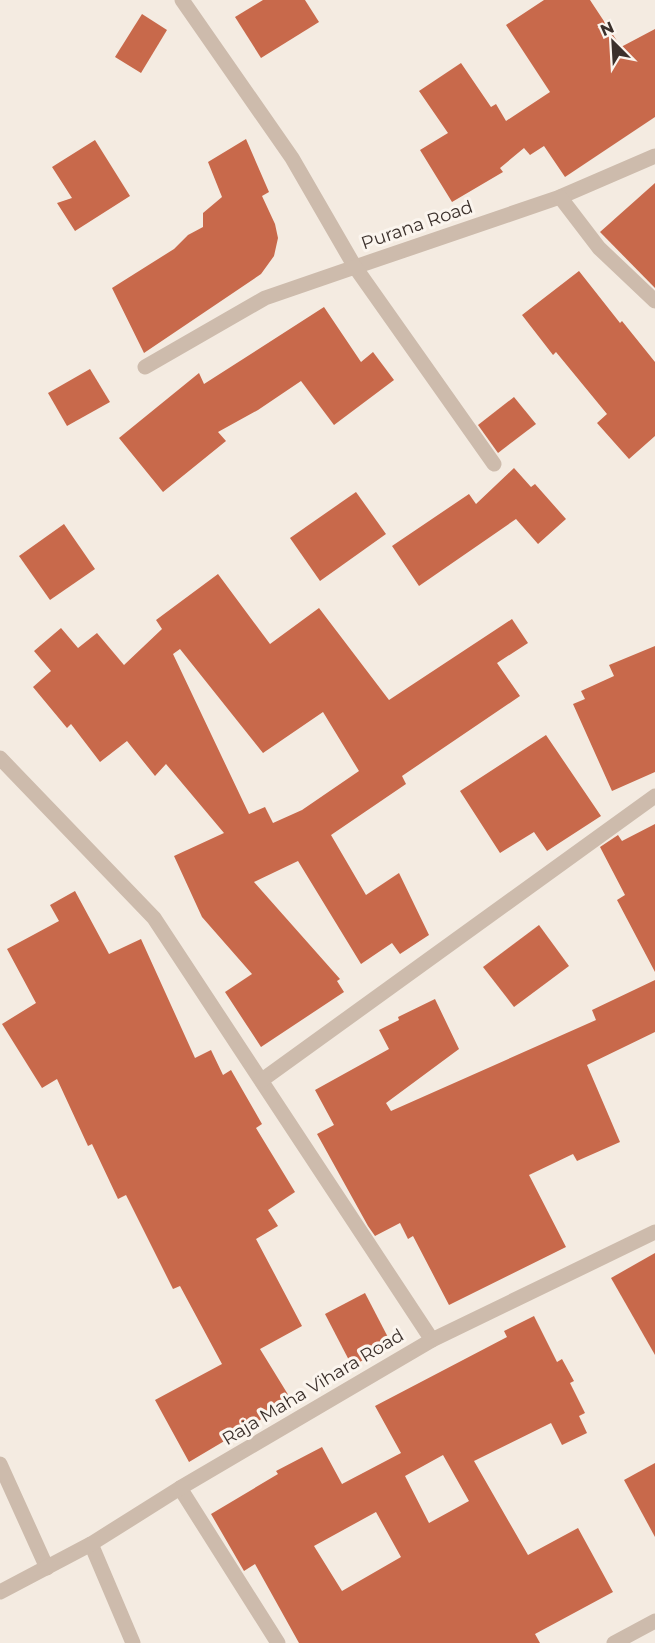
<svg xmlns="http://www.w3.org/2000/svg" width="655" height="1643" font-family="Montserrat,sans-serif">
<rect width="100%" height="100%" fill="#f4ebe1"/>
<g fill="#c8694b" fill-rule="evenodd">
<polygon points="263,0 305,0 319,22 261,58 235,17"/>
<polygon points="544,0 590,0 621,47 655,29 655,117 565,177 544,146 530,155 524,148 500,168 503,172 452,202 420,150 448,133 419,91 461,63 491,107 496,104 506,121 550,92 506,25"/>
<polygon points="142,14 167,30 141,73 115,57"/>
<polygon points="246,139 269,192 262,196 275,224 278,238 274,256 261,274 144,353 112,288 174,249 188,235 203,227 203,213 222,197 208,162"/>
<polygon points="95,140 130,196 75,231 57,203 72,198 52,167"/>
<polygon points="655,183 655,288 600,232"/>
<polygon points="579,271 620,323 622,321 655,362 655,436 629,459 597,423 607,414 556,352 553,355 522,315"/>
<polygon points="324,307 361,362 373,352 394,380 334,425 301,381 258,410 218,432 226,441 163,492 119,438 199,373 204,384"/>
<polygon points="90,369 110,402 67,426 48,393"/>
<polygon points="514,397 536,424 498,453 478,425"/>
<polygon points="514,468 531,487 535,484 566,519 538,544 516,519 419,586 392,546 469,494 476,504"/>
<polygon points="356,492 386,534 320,581 290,538"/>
<polygon points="64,524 95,569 50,600 19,556"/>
<path d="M218,574L270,644L319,608L389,700L512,619L528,643L497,663L520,696L402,776L406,784L331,835L366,895L399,873L429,935L400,954L392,943L361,964L298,861L254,882L340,979L337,981L344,992L261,1047L225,992L252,974L202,917L174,856L224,833L166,764L155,776L127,741L100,762L71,724L67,728L33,687L51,671L34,651L61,628L78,648L97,633L124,665L162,629L156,620ZM180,649L263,753L323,712L359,771L302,810L273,823L265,807L249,814L173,654Z"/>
<polygon points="655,646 655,772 612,791 573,704 585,699 581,691 614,676 609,665"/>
<polygon points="546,735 601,816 547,851 534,832 500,853 460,791"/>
<polygon points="655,824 655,972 617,900 625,895 600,847 618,835 622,841"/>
<polygon points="75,891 109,954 141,939 195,1058 211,1050 223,1075 231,1070 262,1124 256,1128 295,1192 268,1210 278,1226 256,1239 302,1326 260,1349 292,1401 189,1462 155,1400 222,1364 180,1286 173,1289 126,1195 118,1199 92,1144 88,1146 57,1079 42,1088 2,1024 36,1003 7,949 59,921 50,905"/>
<polygon points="539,925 569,966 514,1007 483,967"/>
<polygon points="655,980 655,1032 587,1065 620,1142 577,1161 573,1154 529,1175 566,1247 449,1305 413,1236 408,1239 400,1223 375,1236 368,1226 317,1134 334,1125 315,1090 389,1049 379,1030 399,1020 398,1017 435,999 459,1049 386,1103 391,1111 596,1020 592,1010"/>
<polygon points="655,1253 655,1355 611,1278"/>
<polygon points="365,1293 392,1345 352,1366 325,1314"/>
<path d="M534,1316L557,1362L562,1359L574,1381L570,1383L585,1413L579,1416L587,1433L562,1445L551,1423L474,1461L528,1555L578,1528L613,1592L535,1634L540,1643H299L255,1564L244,1571L211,1514L278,1474L276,1471L322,1447L342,1484L401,1453L375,1406L507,1337L504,1331ZM443,1455L469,1501L429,1523L405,1476ZM376,1512L401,1557L342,1591L314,1546Z"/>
<polygon points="655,1463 655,1537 624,1480"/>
</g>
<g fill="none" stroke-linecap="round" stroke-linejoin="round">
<g stroke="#cdbbac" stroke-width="15">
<polyline points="91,1544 133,1643"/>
<polyline points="614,1643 655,1621"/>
</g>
<g stroke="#cdbbac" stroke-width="15">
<polyline points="182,0 292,158 355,267 560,197 655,156"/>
<polyline points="560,197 599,248 655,301"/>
<polyline points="145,367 265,298 355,267 494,464"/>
<polyline points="0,758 154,918 432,1340"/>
<polyline points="262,1080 655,796"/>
<polyline points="0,1464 47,1568"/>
<polyline points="180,1488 278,1643"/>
<polyline points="0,1592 91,1544 180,1488 432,1340 655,1232"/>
</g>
</g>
<g text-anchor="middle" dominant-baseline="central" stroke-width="6" stroke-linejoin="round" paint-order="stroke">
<g font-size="18" fill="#3b302b" stroke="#fbf5ee">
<text transform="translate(417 225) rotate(-19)">Purana Road</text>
<text transform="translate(313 1387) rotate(-31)">Raja Maha Vihara Road</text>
</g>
</g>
<g transform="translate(613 42) rotate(336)" stroke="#fbf5ee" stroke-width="4.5" paint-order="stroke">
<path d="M0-4.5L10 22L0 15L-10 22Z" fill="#3b302b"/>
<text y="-9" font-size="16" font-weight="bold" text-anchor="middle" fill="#3b302b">N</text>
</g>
</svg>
